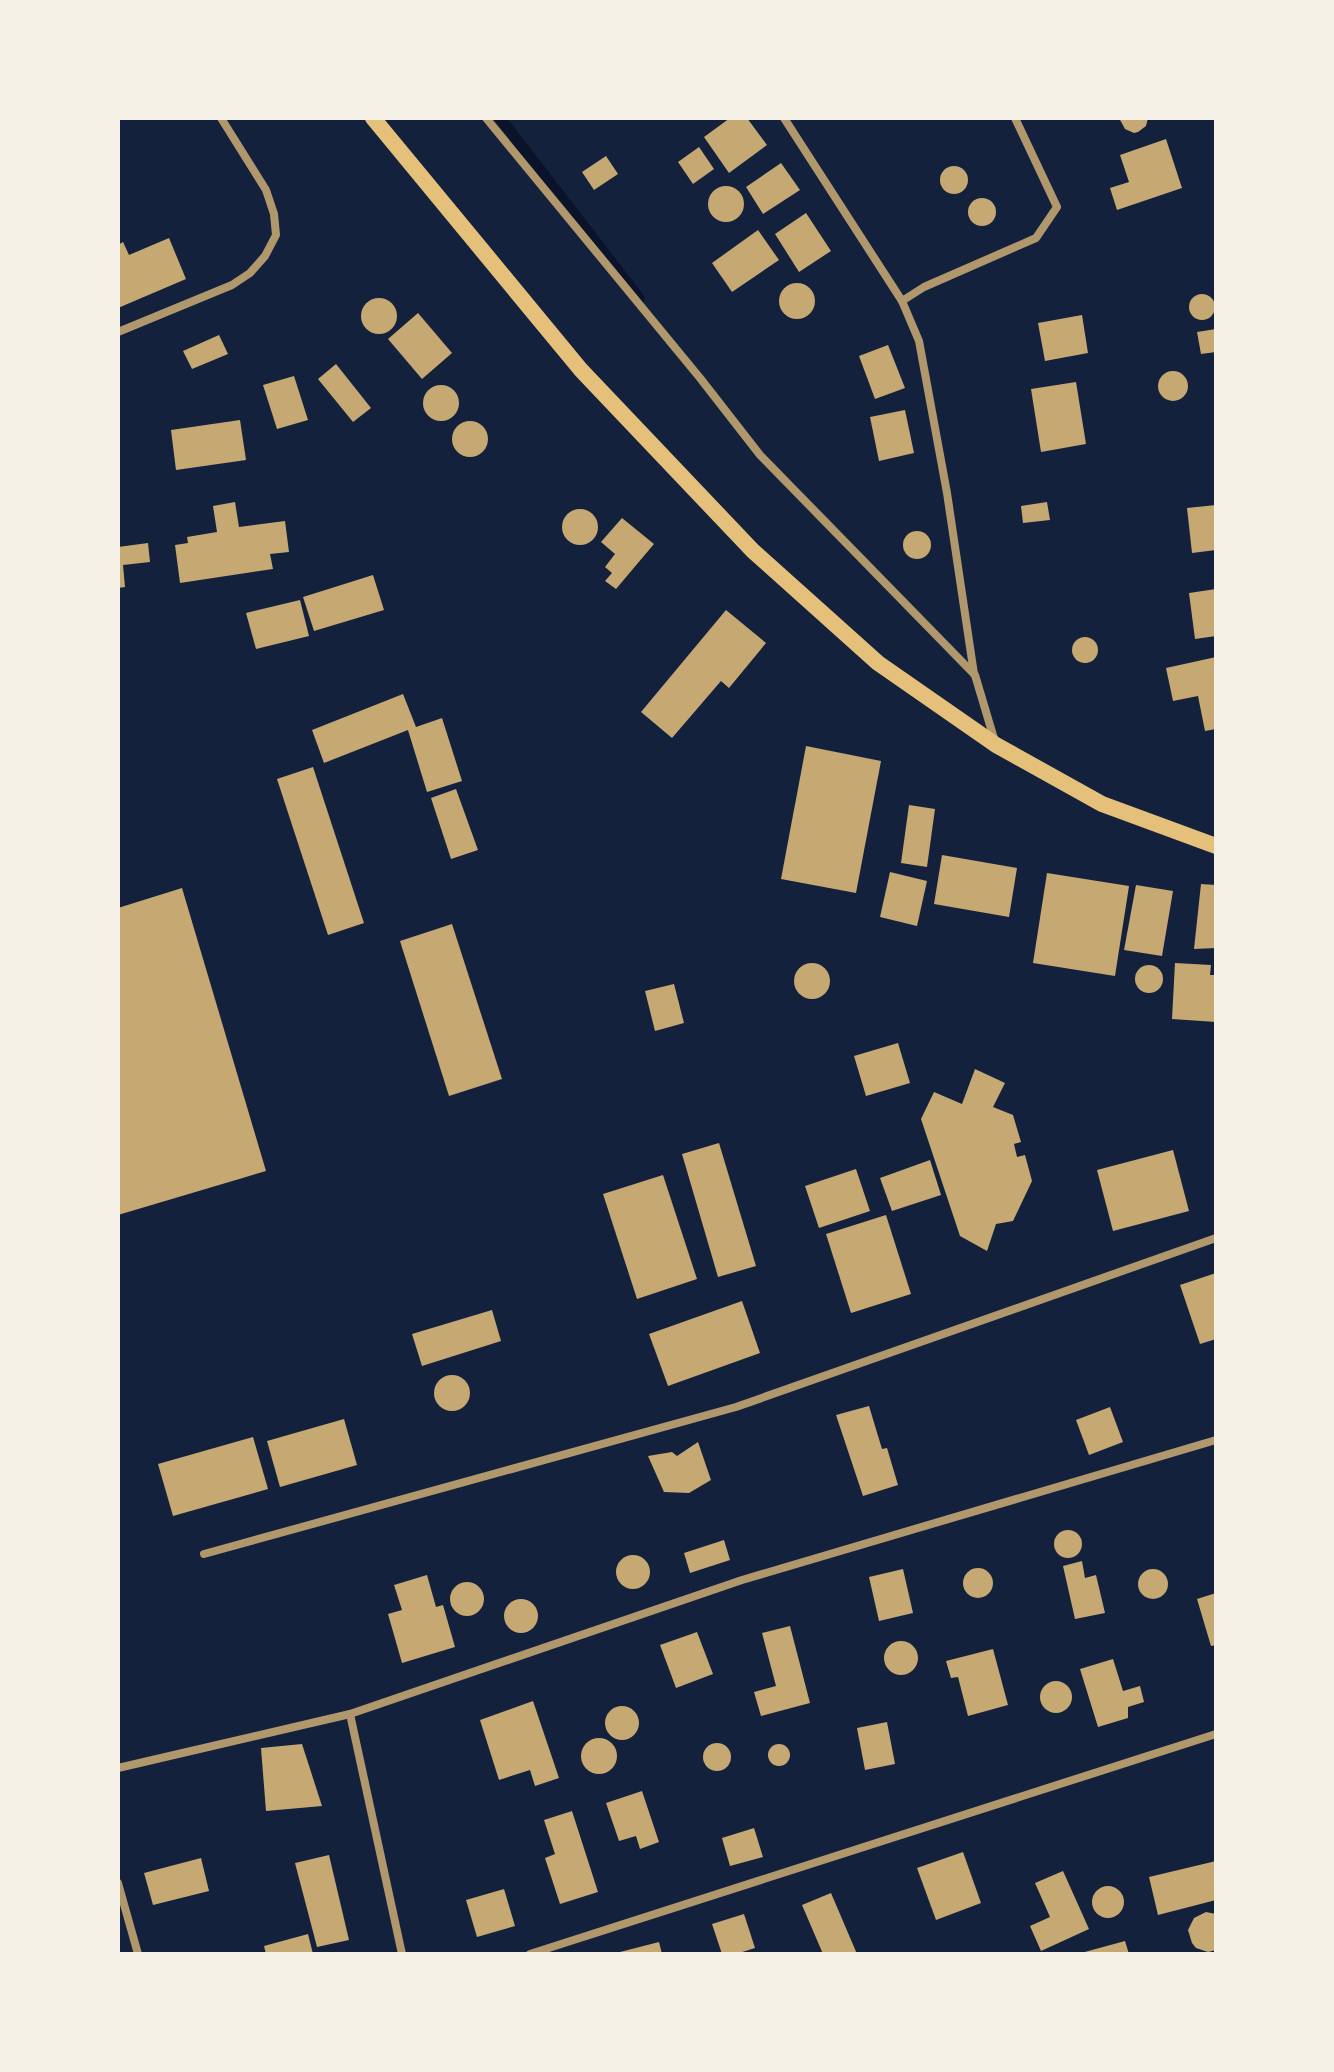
<svg xmlns="http://www.w3.org/2000/svg" width="1334" height="2072" font-family="'DejaVu Sans',sans-serif">
<rect width="100%" height="100%" fill="#14213d"/>
<g fill="none" stroke-linecap="round" stroke-linejoin="round">
<polyline stroke="#0b132b" stroke-width="11" points="500,118 639,298"/>
</g>
<g fill="#c6a872">
<polygon points="730,118 747,118 767,145 729,173 704,137"/>
<polygon points="1119,118 1148,118 1146,126 1138,132 1134,133 1125,129"/>
<polygon points="1166,139 1182,188 1117,210 1110,188 1129,182 1120,155"/>
<polygon points="699,147 714,169 693,184 678,162"/>
<polygon points="606,156 618,174 594,190 582,172"/>
<polygon points="781,163 800,190 763,214 746,187"/>
<circle cx="954" cy="180" r="14"/>
<circle cx="726" cy="204" r="18"/>
<circle cx="982" cy="212" r="14"/>
<polygon points="806,213 831,251 799,272 775,234"/>
<polygon points="758,230 779,260 732,292 712,263"/>
<polygon points="169,238 186,279 118,308 118,245 123,242 129,255"/>
<circle cx="797" cy="301" r="18"/>
<circle cx="1202" cy="307" r="13"/>
<circle cx="379" cy="316" r="18"/>
<polygon points="418,313 452,353 422,379 388,339"/>
<polygon points="1082,315 1088,353 1045,361 1038,323"/>
<polygon points="1216,329 1216,352 1201,354 1197,332"/>
<polygon points="219,335 228,354 192,369 183,351"/>
<polygon points="888,345 905,388 875,399 859,356"/>
<polygon points="336,364 371,408 353,422 318,379"/>
<circle cx="1173" cy="386" r="15"/>
<polygon points="294,376 308,420 277,429 263,385"/>
<polygon points="1076,382 1086,444 1041,452 1031,389"/>
<circle cx="441" cy="403" r="18"/>
<polygon points="905,410 914,453 879,461 870,417"/>
<polygon points="240,420 246,460 176,470 171,430"/>
<circle cx="470" cy="439" r="18"/>
<polygon points="235,502 239,527 285,521 289,552 270,554 273,569 180,583 175,545 188,543 187,537 217,532 213,506"/>
<polygon points="1047,502 1050,520 1023,523 1021,506"/>
<polygon points="1216,505 1216,550 1192,553 1187,508"/>
<circle cx="580" cy="527" r="18"/>
<polygon points="622,518 654,544 616,589 605,581 612,573 605,567 615,554 601,542"/>
<circle cx="917" cy="545" r="14"/>
<polygon points="148,543 150,562 123,565 125,587 118,588 118,547"/>
<polygon points="373,575 384,610 314,631 303,597"/>
<polygon points="1216,589 1216,636 1195,639 1189,593"/>
<polygon points="300,600 309,636 256,649 246,613"/>
<polygon points="726,610 766,643 729,688 721,681 672,738 641,712"/>
<circle cx="1085" cy="650" r="13"/>
<polygon points="1216,657 1216,729 1205,731 1198,696 1173,701 1166,668"/>
<polygon points="403,694 416,727 442,718 462,781 427,792 408,730 324,763 312,730"/>
<polygon points="806,746 881,761 856,893 781,879"/>
<polygon points="313,767 364,923 328,935 277,779"/>
<polygon points="456,789 478,850 451,859 431,798"/>
<polygon points="909,805 935,809 927,867 901,863"/>
<polygon points="942,855 1017,868 1009,917 934,904"/>
<polygon points="890,872 927,881 917,926 880,917"/>
<polygon points="1047,873 1129,886 1115,976 1033,963"/>
<polygon points="1201,884 1216,885 1216,948 1194,949"/>
<polygon points="1136,885 1173,891 1162,956 1124,950"/>
<polygon points="182,888 266,1171 118,1215 118,908"/>
<polygon points="452,924 502,1079 449,1096 400,941"/>
<polygon points="1175,963 1211,965 1210,975 1216,975 1216,1022 1172,1019"/>
<circle cx="812" cy="981" r="18"/>
<circle cx="1149" cy="979" r="14"/>
<polygon points="674,984 684,1023 655,1031 645,991"/>
<polygon points="898,1043 910,1083 866,1096 854,1056"/>
<polygon points="975,1069 1005,1083 993,1107 1013,1115 1021,1142 1014,1144 1017,1157 1025,1155 1032,1181 1013,1221 996,1224 987,1251 960,1236 921,1119 934,1092 962,1104"/>
<polygon points="719,1143 756,1266 718,1277 682,1154"/>
<polygon points="1173,1150 1189,1211 1113,1231 1097,1170"/>
<polygon points="930,1160 941,1195 892,1211 880,1178"/>
<polygon points="856,1169 870,1211 819,1228 805,1186"/>
<polygon points="663,1175 697,1279 637,1299 603,1194"/>
<polygon points="886,1215 911,1294 851,1313 826,1234"/>
<polygon points="1216,1273 1216,1339 1200,1344 1180,1285"/>
<polygon points="742,1301 760,1353 668,1386 649,1334"/>
<polygon points="492,1310 501,1341 422,1366 412,1334"/>
<circle cx="452" cy="1393" r="18"/>
<polygon points="869,1406 882,1449 887,1448 898,1485 863,1496 836,1415"/>
<polygon points="1110,1407 1123,1442 1089,1455 1076,1420"/>
<polygon points="344,1419 357,1465 280,1487 267,1441"/>
<polygon points="253,1437 268,1489 173,1516 158,1464"/>
<polygon points="698,1442 711,1480 689,1493 664,1492 648,1456 672,1452 677,1456"/>
<circle cx="1068" cy="1544" r="14"/>
<polygon points="724,1540 730,1560 690,1573 684,1553"/>
<circle cx="633" cy="1572" r="17"/>
<polygon points="1082,1561 1085,1578 1096,1575 1105,1613 1075,1619 1063,1566"/>
<circle cx="978" cy="1583" r="15"/>
<polygon points="903,1569 913,1613 879,1621 869,1577"/>
<circle cx="1153" cy="1584" r="15"/>
<polygon points="427,1575 436,1607 443,1605 455,1647 402,1663 388,1614 402,1610 394,1585"/>
<circle cx="467" cy="1599" r="17"/>
<polygon points="1216,1593 1216,1645 1211,1646 1197,1599"/>
<circle cx="521" cy="1616" r="17"/>
<polygon points="790,1626 810,1703 761,1716 754,1692 776,1686 762,1633"/>
<polygon points="697,1632 713,1674 676,1688 660,1645"/>
<circle cx="901" cy="1658" r="17"/>
<polygon points="993,1649 1008,1705 968,1716 958,1677 951,1678 946,1661"/>
<polygon points="1113,1659 1123,1691 1140,1686 1144,1702 1128,1707 1128,1718 1098,1727 1080,1669"/>
<circle cx="1056" cy="1697" r="16"/>
<polygon points="533,1701 559,1778 535,1786 530,1770 499,1780 480,1720"/>
<circle cx="622" cy="1723" r="17"/>
<polygon points="887,1722 895,1764 865,1770 857,1728"/>
<circle cx="599" cy="1756" r="18"/>
<circle cx="717" cy="1757" r="14"/>
<polygon points="302,1744 322,1806 266,1811 261,1748"/>
<circle cx="779" cy="1755" r="11"/>
<polygon points="642,1791 659,1842 640,1849 636,1836 619,1841 606,1803"/>
<polygon points="572,1811 598,1892 560,1904 545,1858 555,1854 544,1820"/>
<polygon points="754,1828 763,1857 730,1866 722,1838"/>
<polygon points="963,1852 981,1903 936,1920 917,1868"/>
<polygon points="329,1855 349,1940 317,1947 295,1863"/>
<polygon points="201,1858 209,1891 153,1905 144,1873"/>
<polygon points="1216,1861 1216,1900 1158,1915 1149,1877"/>
<polygon points="1063,1871 1089,1929 1041,1951 1030,1926 1050,1917 1035,1883"/>
<circle cx="1108" cy="1902" r="16"/>
<polygon points="504,1889 515,1926 477,1937 466,1900"/>
<polygon points="831,1893 857,1954 823,1954 802,1905"/>
<polygon points="1206,1912 1216,1914 1216,1950 1208,1952 1196,1948 1192,1943 1188,1930 1194,1918"/>
<polygon points="744,1914 755,1948 736,1954 722,1954 712,1924"/>
<polygon points="308,1934 313,1954 266,1954 264,1946"/>
<polygon points="1125,1941 1129,1954 1081,1954 1081,1953"/>
<polygon points="659,1942 662,1954 616,1954 616,1953"/>
</g>
<g fill="none" stroke-linecap="round" stroke-linejoin="round">
<g stroke="#b1986c" stroke-width="8">
<polyline points="486,118 700,378 760,455 975,675 995,742"/>
<polyline points="784,118 902,301 919,341 947,493 974,674"/>
<polyline points="902,301 924,287 1036,238 1057,207 1015,118"/>
<polyline points="118,332 232,285 250,273 265,256 276,235 274,214 266,190 221,118"/>
<polyline points="204,1554 736,1407 1216,1238"/>
<polyline points="350,1714 402,1954"/>
<polyline points="118,1768 350,1714 742,1580 1216,1440"/>
<polyline points="118,1883 138,1954"/>
<polyline points="530,1954 1216,1734"/>
</g>
<polyline stroke="#e5c07b" stroke-width="16" points="373,118 581,370 753,551 878,663 996,745 1102,804 1216,846"/>
</g>
<rect width="1334" height="2072" fill="none" stroke="#f6f1e7" stroke-width="240"/>
</svg>
